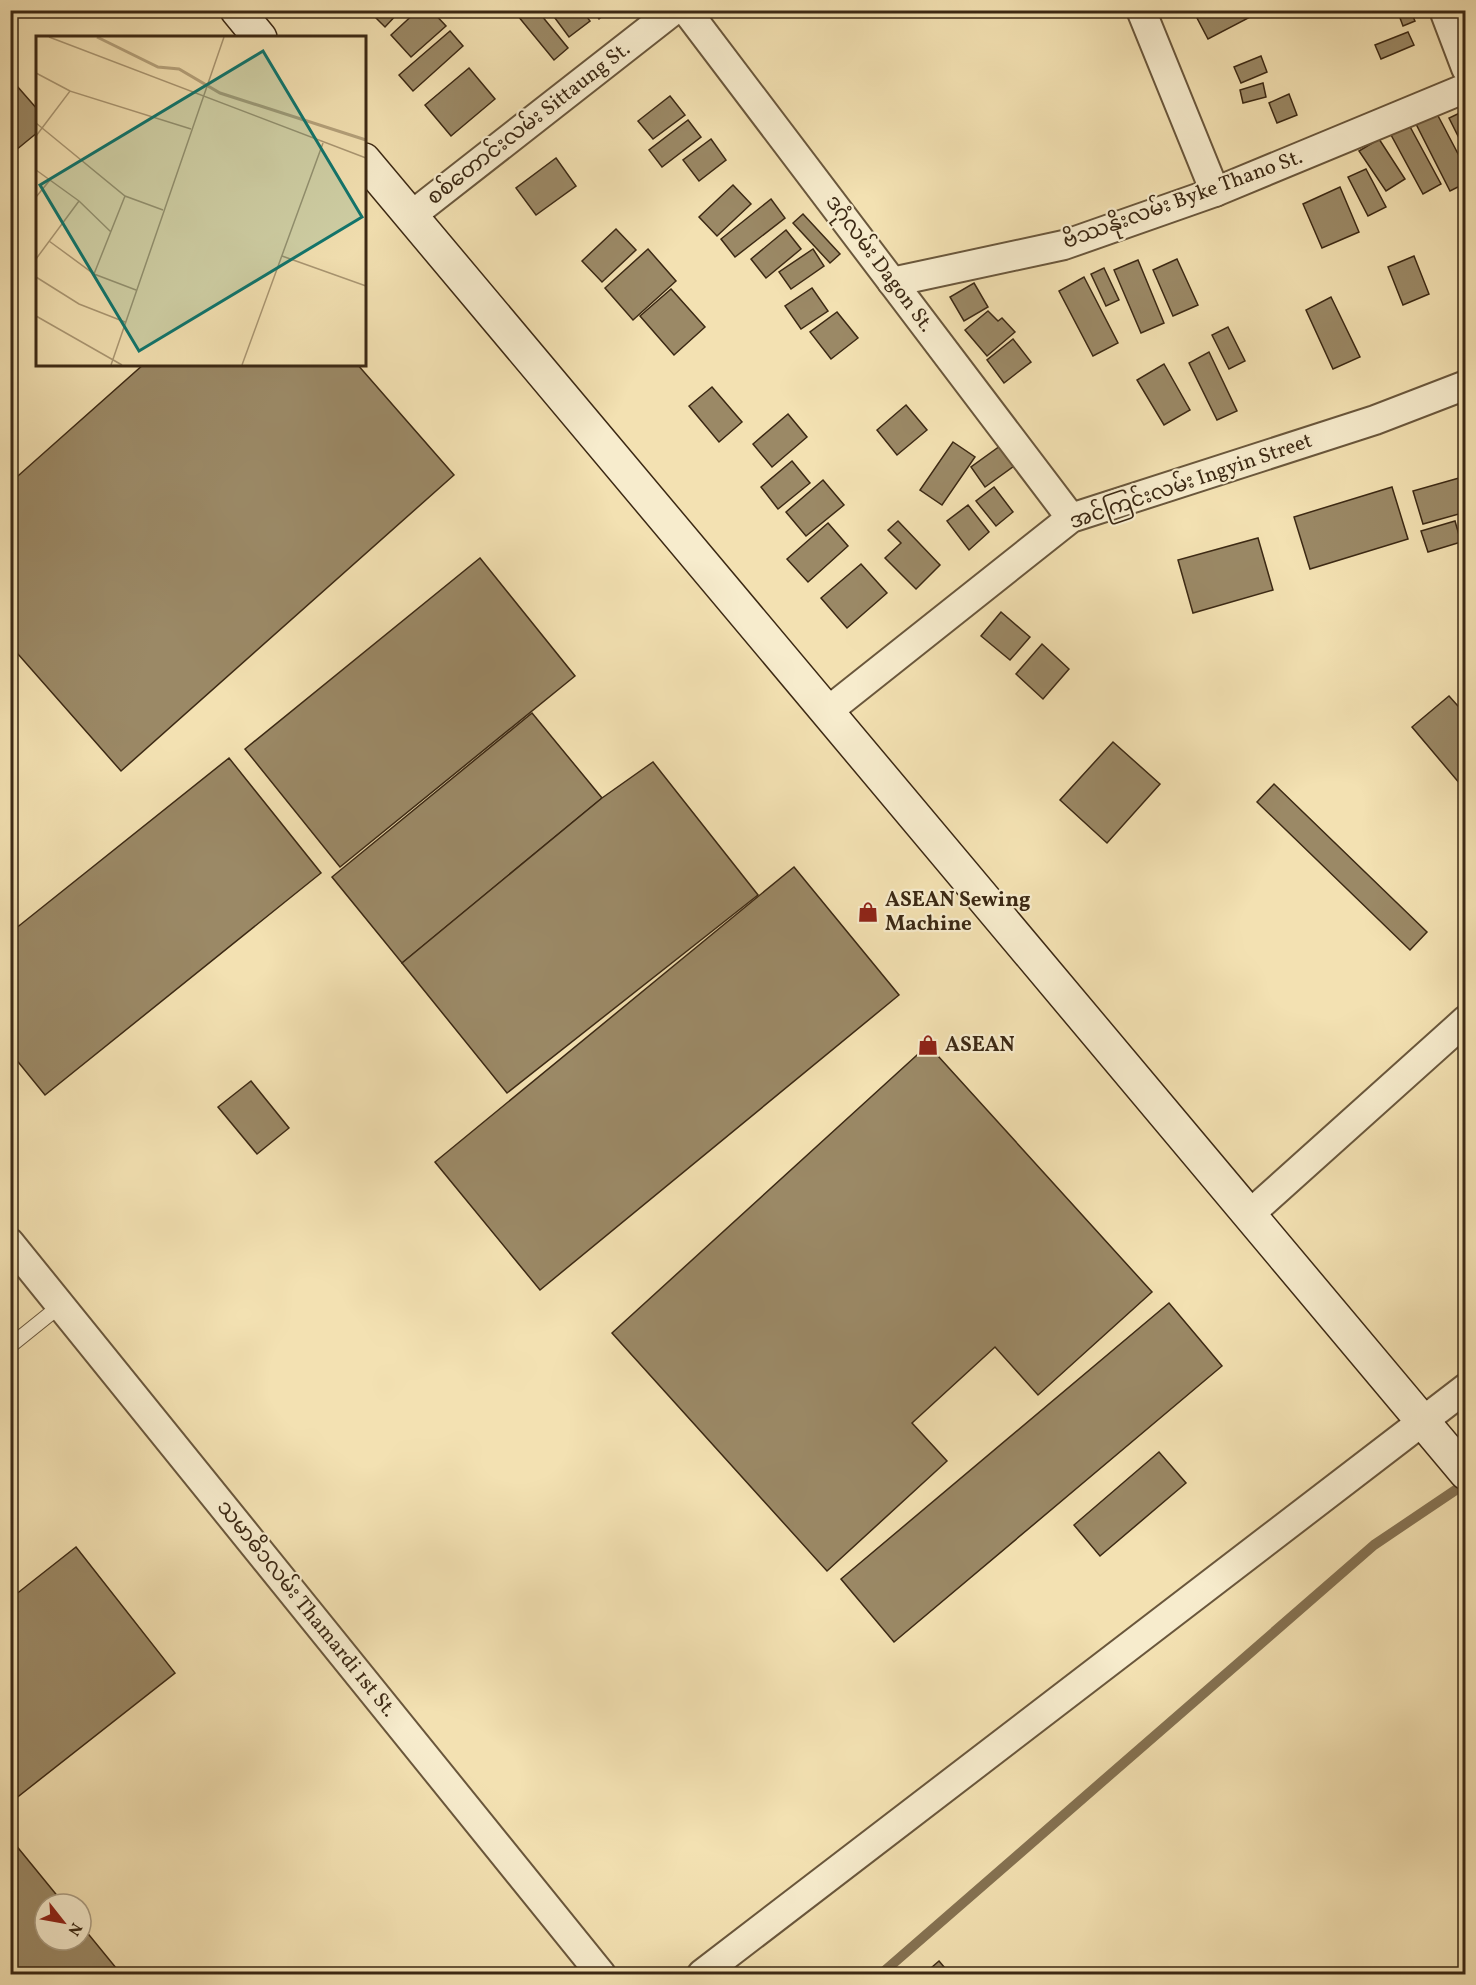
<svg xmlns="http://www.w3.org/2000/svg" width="1476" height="1985" font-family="Vollkorn,'Noto Sans Myanmar',serif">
<rect width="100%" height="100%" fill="#f3e1b2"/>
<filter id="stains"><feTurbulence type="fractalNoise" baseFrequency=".00333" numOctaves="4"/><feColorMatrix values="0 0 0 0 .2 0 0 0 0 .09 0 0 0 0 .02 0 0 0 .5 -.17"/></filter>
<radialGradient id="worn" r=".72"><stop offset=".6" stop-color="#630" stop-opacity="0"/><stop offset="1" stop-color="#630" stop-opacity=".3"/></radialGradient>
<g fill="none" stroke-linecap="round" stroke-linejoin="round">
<polyline stroke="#857252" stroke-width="10" points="881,1974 1374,1545 1466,1483"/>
</g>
<g fill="#9b8966" stroke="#3c2914" stroke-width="1.5">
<polygon points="368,10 401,10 385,27"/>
<polygon points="418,10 431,10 446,26 411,57 391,35"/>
<polygon points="513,10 537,10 568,48 554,60"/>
<polygon points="549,10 582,10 590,21 569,37"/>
<polygon points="593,10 610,10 599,19"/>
<polygon points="1211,10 1254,10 1256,14 1208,39 1197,18"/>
<polygon points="1397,10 1410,10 1415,21 1403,26"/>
<polygon points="450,31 463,46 413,91 399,75"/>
<polygon points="1408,32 1414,45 1381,59 1375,45"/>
<polygon points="1261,56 1267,72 1241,83 1234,67"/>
<polygon points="469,68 495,99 451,136 425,105"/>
<polygon points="10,78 38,110 38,132 10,155"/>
<polygon points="1263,83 1266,97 1243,103 1240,90"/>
<polygon points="1289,94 1297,115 1277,123 1269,103"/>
<polygon points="670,96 685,115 653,139 638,121"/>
<polygon points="1466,110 1466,152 1449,118"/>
<polygon points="1436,112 1466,169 1466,183 1450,191 1415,122"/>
<polygon points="688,120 701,137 662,167 649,150"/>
<polygon points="1408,123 1441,184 1423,194 1390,133"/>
<polygon points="711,139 726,160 699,181 683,160"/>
<polygon points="1379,139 1405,179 1386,191 1359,151"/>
<polygon points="556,158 576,186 536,215 516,188"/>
<polygon points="1366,169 1386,207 1368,216 1348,177"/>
<polygon points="733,185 751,204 717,236 699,217"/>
<polygon points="1340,187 1359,232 1322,248 1303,204"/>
<polygon points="771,199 785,218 735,257 721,239"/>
<polygon points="803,214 840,254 830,263 793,223"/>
<polygon points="616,229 636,250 602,282 582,261"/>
<polygon points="786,230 801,249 766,278 751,259"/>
<polygon points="648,249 676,281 633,320 605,288"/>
<polygon points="813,249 824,266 791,289 779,272"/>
<polygon points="1414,256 1429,294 1403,305 1388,267"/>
<polygon points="1177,259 1198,305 1173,316 1153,270"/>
<polygon points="1138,260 1164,323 1141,333 1114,270"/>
<polygon points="1104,268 1119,300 1106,306 1091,274"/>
<polygon points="1084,277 1118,343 1093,356 1059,291"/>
<polygon points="974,283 988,307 964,321 950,297"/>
<polygon points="812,288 828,311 801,329 785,306"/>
<polygon points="671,289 705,327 674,355 640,316"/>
<polygon points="1331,297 1360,357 1333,369 1306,310"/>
<polygon points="988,311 998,321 1002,318 1015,332 987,356 965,330"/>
<polygon points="837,312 858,338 831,359 810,332"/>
<polygon points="1228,327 1245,361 1229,369 1212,335"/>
<polygon points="1013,339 1031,362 1004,383 987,360"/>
<polygon points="1209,352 1237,411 1217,420 1189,363"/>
<polygon points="144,364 357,364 454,475 121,771 10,645 10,483"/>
<polygon points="1164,364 1190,410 1164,425 1137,380"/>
<polygon points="712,387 742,422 719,442 689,406"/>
<polygon points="906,405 927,430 897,455 877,430"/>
<polygon points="788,414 807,437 772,467 753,444"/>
<polygon points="953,442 975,457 942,505 920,490"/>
<polygon points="1000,446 1014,466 985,487 971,467"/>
<polygon points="792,461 810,483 778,509 761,487"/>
<polygon points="1466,476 1466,512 1423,524 1413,491"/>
<polygon points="823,480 844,505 806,536 786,512"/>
<polygon points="994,487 1013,512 996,526 976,501"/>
<polygon points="1392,487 1408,539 1310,569 1294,517"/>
<polygon points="968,505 989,532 969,550 947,521"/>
<polygon points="898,521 940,565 916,589 885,558 901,543 888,530"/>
<polygon points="1455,521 1461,542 1428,552 1421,531"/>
<polygon points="828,523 848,546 808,582 787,559"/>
<polygon points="1258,538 1273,590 1193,613 1178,560"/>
<polygon points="480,558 575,676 340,867 245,749"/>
<polygon points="861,564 887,593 847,628 821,598"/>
<polygon points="1001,612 1030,637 1010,660 981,636"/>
<polygon points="1042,644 1069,669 1043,699 1016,674"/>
<polygon points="1449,696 1466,715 1466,791 1412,727"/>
<polygon points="532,713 602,798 402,963 332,877"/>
<polygon points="1113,742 1160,784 1107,843 1060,800"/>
<polygon points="229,758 321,873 45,1095 10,1052 10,933"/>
<polygon points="653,762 758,895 507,1093 402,963 602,798"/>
<polygon points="1274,784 1427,932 1410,950 1257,802"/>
<polygon points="794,867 899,995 540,1290 435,1162"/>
<polygon points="928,1045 1152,1292 1038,1395 995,1347 912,1423 947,1461 827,1571 612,1333"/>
<polygon points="251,1081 289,1128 257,1154 218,1107"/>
<polygon points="1169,1303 1222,1366 894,1642 841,1579"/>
<polygon points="1159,1452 1186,1483 1100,1556 1074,1525"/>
<polygon points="76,1547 175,1673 10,1803 10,1599"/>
<polygon points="10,1838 64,1904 45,1904 45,1940 81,1940 81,1925 121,1974 10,1974"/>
<polygon points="939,1961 950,1974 924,1974"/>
</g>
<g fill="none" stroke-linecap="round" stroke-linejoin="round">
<g stroke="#6a573c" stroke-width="16">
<polyline id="lane" points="10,1346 61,1305"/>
</g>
<g stroke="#6a573c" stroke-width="32">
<g id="street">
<polyline points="686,10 1071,518"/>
<polyline points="1141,10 1215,192"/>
<polyline points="1444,10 1466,68"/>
<polyline points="412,215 674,10"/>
<polyline points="892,282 1064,245 1215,192 1466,88"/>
<polyline points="828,711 1071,518 1375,420 1466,385"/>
<polyline points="1250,1214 1466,1020"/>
<polyline points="10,1243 601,1974"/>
<polyline points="702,1974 1466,1388"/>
</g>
</g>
<g stroke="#3c2914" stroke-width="36">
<g id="secondary">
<polyline points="237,10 260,38"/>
<polyline points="364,160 1466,1473"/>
</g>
</g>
<use href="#lane" stroke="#f7eccd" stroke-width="14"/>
<use href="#street" stroke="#f7eccd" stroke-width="28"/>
<use href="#secondary" stroke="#f7eccd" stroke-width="33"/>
</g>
<defs>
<g id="shop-bare" transform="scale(1.62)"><path d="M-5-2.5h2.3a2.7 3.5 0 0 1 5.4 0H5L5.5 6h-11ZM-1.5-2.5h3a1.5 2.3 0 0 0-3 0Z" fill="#8f2418" stroke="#f7eccd" stroke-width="2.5" paint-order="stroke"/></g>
</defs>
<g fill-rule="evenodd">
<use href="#shop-bare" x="868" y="912"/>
<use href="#shop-bare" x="928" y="1045"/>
</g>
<g text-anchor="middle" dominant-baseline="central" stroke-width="4.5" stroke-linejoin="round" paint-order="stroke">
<g font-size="21" fill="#3c2914" stroke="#f7eccd">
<text transform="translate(529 124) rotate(-38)">စစ်တောင်းလမ်း Sittaung St.</text>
<text transform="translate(1183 200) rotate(-20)">ဗိဿနိုးလမ်း Byke Thano St.</text>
<text transform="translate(879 264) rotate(53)">ဒဂုံလမ်း Dagon St.</text>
<text transform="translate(1191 482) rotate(-19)">အင်ကြင်းလမ်း Ingyin Street</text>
<text transform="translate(306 1609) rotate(51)">သမာဓိ၁လမ်း Thamardi 1st St.</text>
</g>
<g font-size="21" font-weight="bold" fill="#3c2914" stroke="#f7eccd" text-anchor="start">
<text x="885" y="900">ASEAN Sewing<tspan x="885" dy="24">Machine</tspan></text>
<text x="945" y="1045">ASEAN</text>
</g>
</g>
<g transform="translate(36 36)">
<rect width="330" height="330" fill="#f3e1b2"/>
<path fill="none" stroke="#b5a27c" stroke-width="3" d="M61,1L122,31L143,33L184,57L330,104"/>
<path fill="none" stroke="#aa9773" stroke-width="1.5" d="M13,1L330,122M0,37L34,55M0,87L89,160L127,174M0,100L34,55L155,93M0,134L43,165L75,196M0,161L14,144M13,205L58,238L100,254M246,220L330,250M0,223L43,165M58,238L89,160M0,241L43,268L89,286M0,280L86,329M75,329L188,1M206,329L287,107"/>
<path fill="#0f766e" fill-opacity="0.15" stroke="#0f766e" stroke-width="3" d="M227,15L326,181L103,315L4,149Z"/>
<rect width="330" height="330" fill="none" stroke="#3c2914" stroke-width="3"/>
</g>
<rect width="1476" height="1985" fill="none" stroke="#f3e1b2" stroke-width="36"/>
<rect x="12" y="12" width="1452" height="1961" fill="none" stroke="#3c2914" stroke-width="3"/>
<rect x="18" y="18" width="1440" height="1949" fill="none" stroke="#3c2914" stroke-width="1.5"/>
<g transform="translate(63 1922) rotate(121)"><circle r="28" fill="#f7eccd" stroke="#ac9e83" stroke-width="1.5"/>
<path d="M0-4.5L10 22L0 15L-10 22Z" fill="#8f2418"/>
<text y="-9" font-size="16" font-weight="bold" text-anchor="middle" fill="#3c2914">N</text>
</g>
<rect width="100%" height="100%" filter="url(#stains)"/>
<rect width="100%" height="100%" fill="url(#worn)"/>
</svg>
